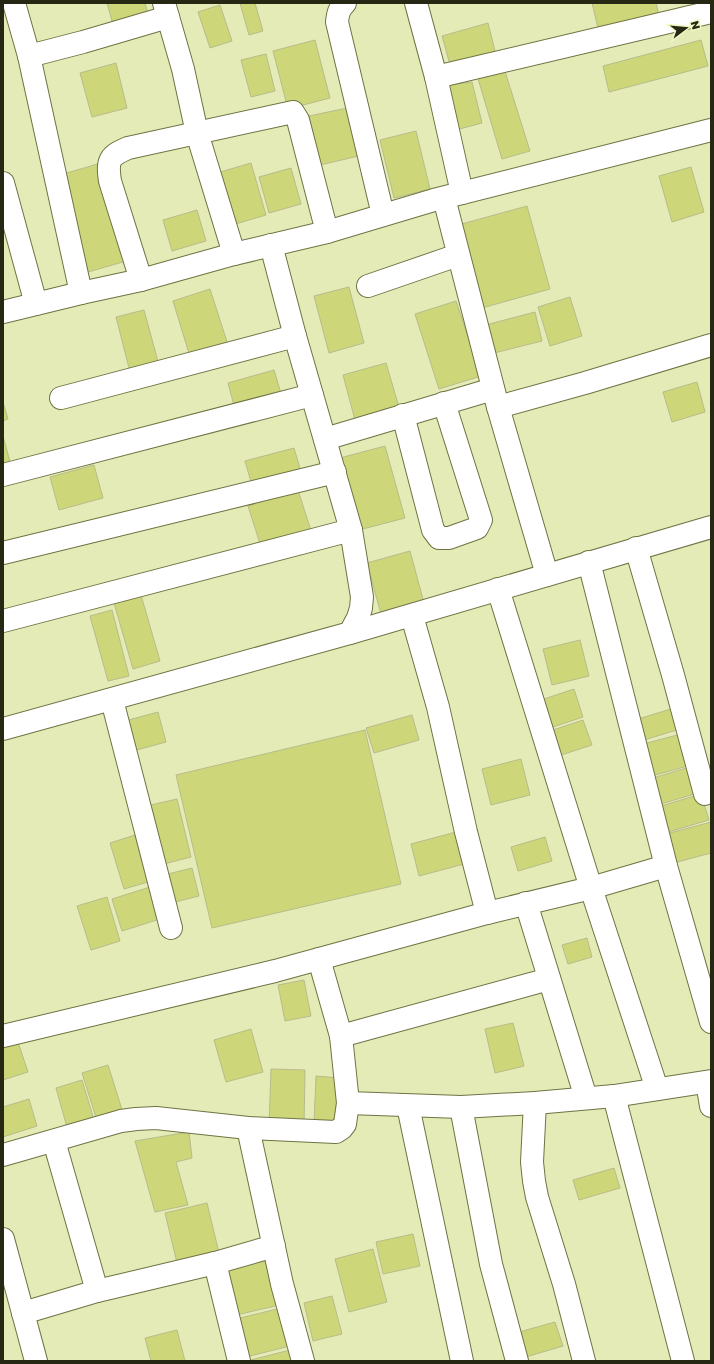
<svg xmlns="http://www.w3.org/2000/svg" width="714" height="1364" font-family="'Golos Text',sans-serif">
<rect width="100%" height="100%" fill="#e5ebb7"/>
<g fill="#ced67a" stroke="#b7bc8a">
<polygon points="107,3 145,3 149,17 114,28"/>
<polygon points="240,3 255,3 263,31 249,35"/>
<polygon points="592,3 656,3 660,20 600,36"/>
<polygon points="220,5 232,41 210,48 198,12"/>
<polygon points="488,23 497,59 452,72 442,36"/>
<polygon points="315,40 330,98 288,109 273,51"/>
<polygon points="701,40 708,66 609,92 603,66"/>
<polygon points="266,54 275,91 251,97 241,60"/>
<polygon points="116,63 127,108 92,117 80,73"/>
<polygon points="503,65 530,151 502,159 476,72"/>
<polygon points="472,82 482,123 452,131 441,86"/>
<polygon points="352,107 363,155 320,165 309,116"/>
<polygon points="416,131 430,189 394,198 380,140"/>
<polygon points="101,163 130,260 88,272 60,175"/>
<polygon points="251,163 266,215 232,225 217,173"/>
<polygon points="691,167 704,212 672,222 659,176"/>
<polygon points="291,168 301,204 269,213 259,177"/>
<polygon points="527,206 550,289 482,308 458,225"/>
<polygon points="197,210 206,241 172,251 163,220"/>
<polygon points="349,287 364,343 329,353 314,296"/>
<polygon points="210,289 229,348 191,360 173,301"/>
<polygon points="570,297 582,336 550,346 538,307"/>
<polygon points="456,301 481,376 439,389 415,314"/>
<polygon points="144,310 160,369 131,376 116,317"/>
<polygon points="535,312 542,341 486,355 478,327"/>
<polygon points="386,363 399,407 355,420 343,375"/>
<polygon points="274,370 283,400 236,413 228,383"/>
<polygon points="697,382 705,412 672,422 663,392"/>
<polygon points="3,402 8,419 3,421"/>
<polygon points="3,436 12,469 3,471"/>
<polygon points="385,446 405,518 359,530 340,458"/>
<polygon points="294,448 302,475 253,489 245,461"/>
<polygon points="94,465 103,498 59,510 50,477"/>
<polygon points="298,490 313,537 263,553 248,506"/>
<polygon points="410,551 424,603 381,614 367,563"/>
<polygon points="141,595 160,661 133,669 114,603"/>
<polygon points="112,610 129,676 108,681 90,616"/>
<polygon points="580,640 589,676 552,685 543,649"/>
<polygon points="574,689 583,717 547,729 538,701"/>
<polygon points="674,708 680,729 641,741 635,720"/>
<polygon points="158,712 166,742 133,751 125,721"/>
<polygon points="412,715 419,740 374,753 366,728"/>
<polygon points="583,720 592,745 555,757 547,732"/>
<polygon points="365,730 401,884 212,928 176,775"/>
<polygon points="681,734 691,765 652,776 643,744"/>
<polygon points="521,759 530,795 491,805 482,769"/>
<polygon points="693,766 701,792 661,804 653,778"/>
<polygon points="701,794 709,820 668,832 661,806"/>
<polygon points="177,799 191,857 156,866 142,807"/>
<polygon points="711,822 711,853 670,864 662,835"/>
<polygon points="456,832 464,864 419,876 411,844"/>
<polygon points="135,835 148,882 124,889 110,843"/>
<polygon points="545,837 552,861 518,871 511,847"/>
<polygon points="192,868 199,896 167,904 160,876"/>
<polygon points="150,887 160,919 122,931 112,899"/>
<polygon points="107,897 120,941 91,950 77,906"/>
<polygon points="587,938 592,957 568,964 562,945"/>
<polygon points="304,980 311,1016 285,1021 278,985"/>
<polygon points="513,1023 524,1066 495,1073 485,1029"/>
<polygon points="251,1029 263,1072 226,1082 214,1040"/>
<polygon points="17,1039 28,1072 3,1080 3,1044"/>
<polygon points="108,1065 124,1116 98,1124 82,1073"/>
<polygon points="271,1069 305,1070 304,1127 269,1126"/>
<polygon points="316,1076 340,1078 338,1125 314,1124"/>
<polygon points="82,1080 95,1123 68,1131 56,1088"/>
<polygon points="29,1099 37,1126 3,1137 3,1107"/>
<polygon points="189,1132 192,1158 176,1162 188,1205 155,1212 135,1141"/>
<polygon points="614,1168 620,1188 579,1200 573,1180"/>
<polygon points="207,1203 220,1257 178,1267 165,1213"/>
<polygon points="413,1234 420,1266 383,1274 376,1242"/>
<polygon points="373,1249 387,1302 349,1312 335,1259"/>
<polygon points="273,1259 284,1304 232,1316 221,1271"/>
<polygon points="332,1296 342,1334 313,1341 304,1303"/>
<polygon points="285,1307 294,1345 242,1358 232,1320"/>
<polygon points="555,1322 563,1346 519,1359 512,1334"/>
<polygon points="177,1330 185,1361 151,1361 145,1338"/>
<polygon points="290,1350 293,1361 247,1361"/>
</g>
<g fill="none" stroke-linecap="round" stroke-linejoin="round">
<g stroke="#6f7343" stroke-width="24">
<g id="street">
<polyline points="14,3 29,56 81,293"/>
<polyline points="164,3 183,69 197,133 234,254"/>
<path d="M345,3C339,9 338,13 337,22L383,215"/>
<polyline points="416,3 436,77 462,193"/>
<polyline points="29,56 83,42 168,17"/>
<polyline points="436,77 711,12"/>
<polyline points="3,183 36,304"/>
<polyline points="444,198 498,407 547,575"/>
<path d="M141,280L110,181C107,160 109,156 128,148L293,112L298,120L327,232"/>
<polyline points="368,286 458,255"/>
<polyline points="61,398 295,336"/>
<polyline points="498,407 585,383 711,345"/>
<polyline points="403,415 433,530 439,538 449,538 477,528 481,520 444,403"/>
<polyline points="325,439 493,389"/>
<polyline points="3,475 312,395"/>
<polyline points="636,548 673,675 705,794"/>
<polyline points="3,553 335,472"/>
<polyline points="589,562 666,866 711,1022"/>
<polyline points="498,589 591,888 657,1089"/>
<polyline points="412,616 438,707 466,832 487,913"/>
<polyline points="3,621 351,530"/>
<polyline points="350,633 711,527"/>
<polyline points="112,700 171,928"/>
<polyline points="526,903 586,1098"/>
<polyline points="3,1036 275,971 487,913 591,888 666,866"/>
<polyline points="341,1036 549,979"/>
<polyline points="707,1082 711,1106"/>
<polyline points="614,1096 683,1361"/>
<polyline points="348,1103 461,1107 535,1103 614,1096 711,1081"/>
<polyline points="535,1103 532,1162 534,1181 537,1197 564,1284 584,1361"/>
<polyline points="408,1106 462,1361"/>
<polyline points="461,1107 491,1264 517,1361"/>
<polyline points="248,1128 282,1284 303,1361"/>
<polyline points="54,1141 97,1291"/>
<polyline points="3,1155 121,1121 136,1119 156,1118 248,1128 336,1132 342,1128 345,1124 348,1103 341,1036 319,959"/>
<polyline points="3,1239 36,1361"/>
<polyline points="215,1263 239,1361"/>
<polyline points="23,1313 97,1291 215,1263 274,1246"/>
</g>
</g>
<g stroke="#6f7343" stroke-width="24">
<g id="secondary">
<polyline points="3,312 81,293 141,280 234,254 327,232 434,200 711,130"/>
<polyline points="3,729 350,633 358,618 361,608 362,597 351,530 295,336 271,245"/>
</g>
</g>
<use href="#street" stroke="#fff" stroke-width="22"/>
<use href="#secondary" stroke="#fff" stroke-width="22"/>
</g>
<rect width="714" height="1364" fill="none" stroke="#262814" stroke-width="8"/>
<g transform="translate(686 28) rotate(74)" stroke="#f2f8c4" stroke-width="3" paint-order="stroke">
<path d="M0-3L7 15L0 10L-7 15Z" fill="#262814"/>
<text y="-6" font-size="11" font-weight="bold" text-anchor="middle" fill="#262814">N</text>
</g>
</svg>
